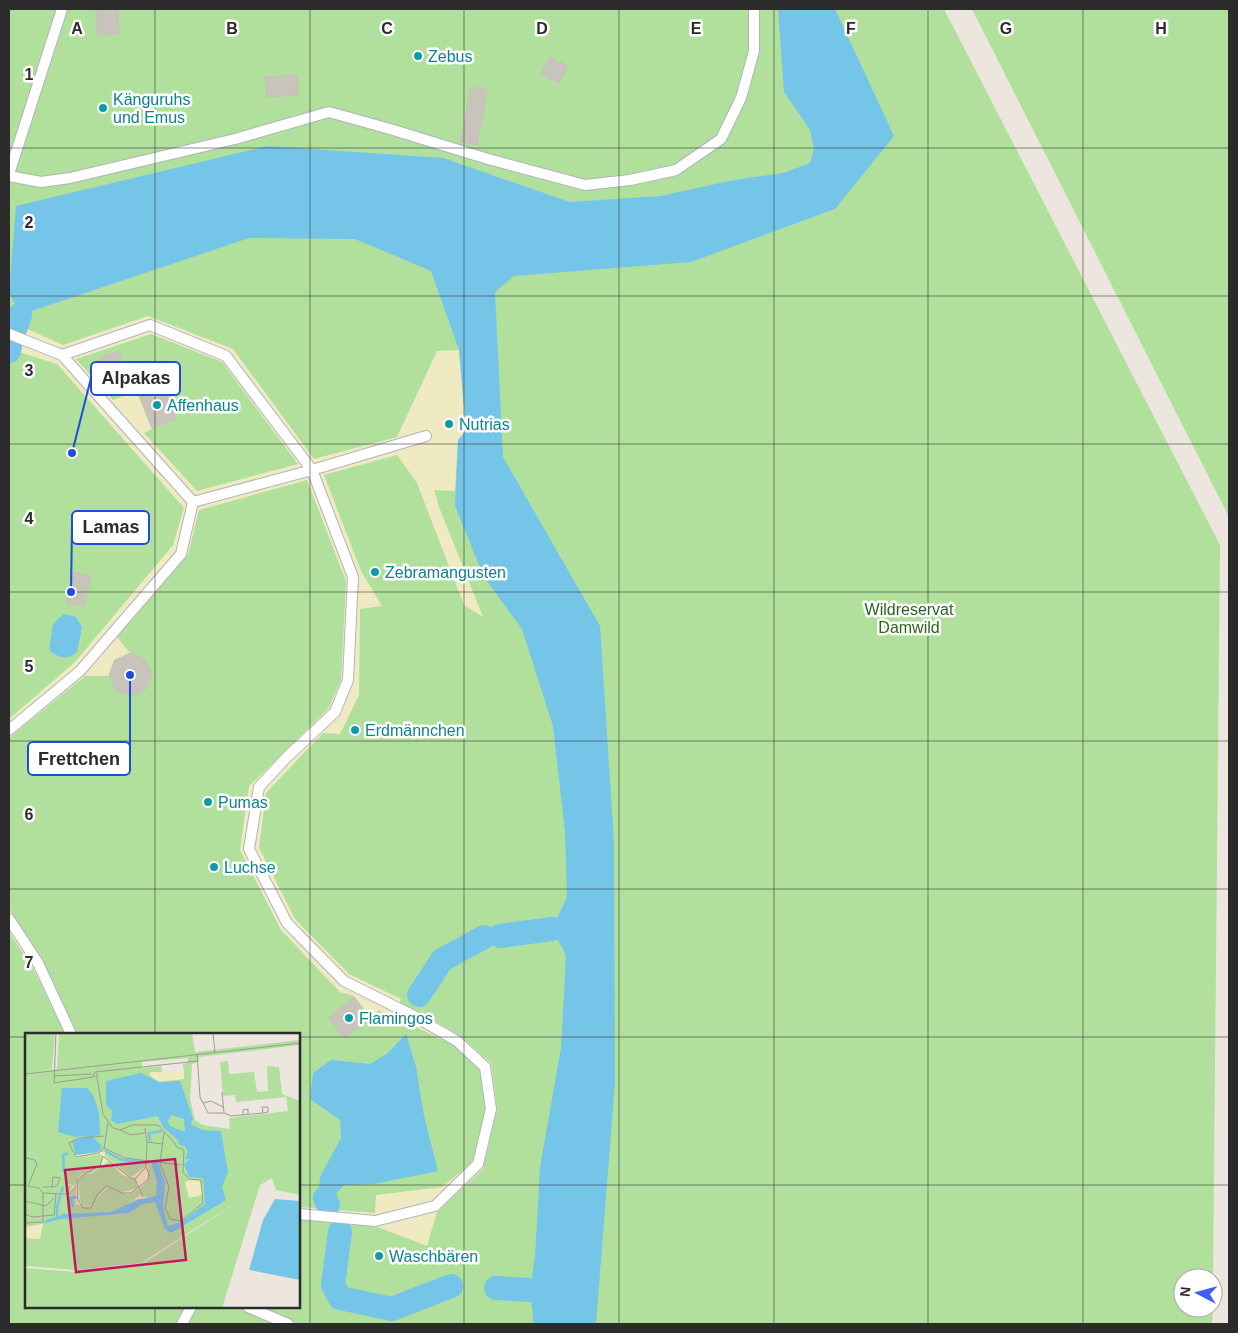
<svg xmlns="http://www.w3.org/2000/svg" width="1238" height="1333" font-family="Arial,sans-serif">
<rect width="100%" height="100%" fill="#ece6de"/>
<g fill="#b0e09c" fill-rule="evenodd">
<path d="M9,9H944L1220,545L1213,1278H1183V1308H1213L1212,1324H9ZM26,1034H299V1307H26Z"/>
<polygon points="972,9 1229,9 1229,517"/>
</g>
<g fill="#f0eac2" fill-rule="evenodd">
<path d="M148,316L233,349L314,459L397,437L437,351L459,350L466,431L458,440L455,491L434,490L439,507L483,617L464,605L417,483L397,455L324,475L361,571L382,606L360,609L359,695L340,734L323,733L266,793L259,848L295,919L349,974L401,999L393,1017L379,1010L370,1017L354,996L340,992L281,930L240,850L249,786L328,709L341,680L346,581L307,480L199,510L188,555L117,637L130,653L114,660L108,676H85L9,738V719L75,662L173,545L184,508L57,364L19,352L27,329L63,345ZM151,334L222,362L298,464L197,491L144,433L152,429L137,391L113,400L76,359Z"/>
<polygon points="9,909 42,959 76,1031 76,1034 65,1034 33,968 9,932"/>
<polygon points="422,1013 461,1036 491,1063 497,1109 483,1169 437,1212 427,1246 375,1226 299,1220 299,1207 375,1213 376,1195 442,1187 474,1161 486,1107 481,1069 453,1045 416,1027"/>
</g>
<g fill="#75c5e9">
<polygon points="778,9 835,9 894,136 835,209 691,262 514,276 495,292 503,457 600,626 614,842 615,1082 596,1324 533,1324 533,1317 530,1290 535,1256 540,1167 561,1048 566,955 552,929 567,897 565,832 553,726 522,629 484,577 455,506 458,440 466,431 459,350 431,271 355,239 249,238 20,315 9,292 16,206 268,146 443,158 570,202 660,196 734,180 784,173 810,163 814,149 810,130 784,92"/>
<path d="M64,614L76,617L82,627L77,652C67,661 59,658 49,650L53,624Z"/>
<polygon points="406,1034 416,1067 424,1116 438,1171 374,1184 344,1185 334,1196 325,1198 319,1189 320,1177 341,1138 340,1120 310,1099 313,1073 331,1060 370,1064 388,1053"/>
</g>
<g fill="none" stroke-linecap="round" stroke-linejoin="round">
<g stroke="#75c5e9" stroke-width="24">
<polyline points="16,327 20,315"/>
<polyline points="9,351 10,347"/>
<polyline points="500,936 552,929"/>
<polyline points="419,995 442,960 484,937"/>
<polyline points="325,1198 328,1205"/>
<polyline points="340,1232 333,1285 340,1298 392,1309 451,1286"/>
<polyline points="496,1288 530,1290"/>
</g>
</g>
<g fill="#c8c4bc" stroke="#c7c2b7">
<polygon points="96,9 118,9 119,34 97,35"/>
<polygon points="550,57 568,66 559,83 541,74"/>
<polygon points="297,75 298,95 266,97 265,77"/>
<polygon points="471,87 487,90 477,145 460,142"/>
<polygon points="119,351 126,372 107,378 100,357"/>
<polygon points="161,381 176,419 152,428 137,391"/>
<polygon points="73,572 91,576 84,606 66,603"/>
<polygon points="131,653 145,660 152,674 145,690 132,696 117,692 109,676 115,660"/>
<polygon points="354,997 370,1018 344,1038 328,1018"/>
</g>
<g fill="none" stroke-linecap="round" stroke-linejoin="round">
<g stroke="#b1b3be" stroke-width="12">
<g id="lane">
<polyline points="9,174 62,9"/>
<polyline points="9,176 41,182 70,178 235,139 329,112 390,129 488,159 585,185 630,180 676,170 721,139 741,98 754,51 754,9"/>
<polyline points="9,334 62,355"/>
<polyline points="193,502 312,470 426,436"/>
<polyline points="9,730 80,671 181,554 193,502 62,355 150,325 226,356 312,470 353,577 348,680 335,712 286,758 259,787 249,849 287,923 344,981 414,1016 457,1041 485,1067 491,1109 478,1164 435,1206 375,1221 299,1214"/>
<polyline points="9,919 38,963 71,1034"/>
<polyline points="248,1307 288,1324"/>
<polyline points="182,1324 191,1307"/>
</g>
</g>
<use href="#lane" stroke="#fff" stroke-width="10"/>
</g>
<path fill="none" stroke="#2b2b2b" stroke-width="1" stroke-opacity="0.55" d="M155,9V1034M310,9V1324M464,9V1324M619,9V1324M774,9V1324M928,9V1324M1083,9V1324M9,148H1229M9,296H1229M9,444H1229M9,592H1229M9,741H1229M9,889H1229M9,1037H26M299,1037H1229M9,1185H26M299,1185H1229M155,1307V1324"/>
<g fill="#0f9aa8" stroke="#fff" stroke-width="2">
<circle cx="418" cy="56" r="5"/>
<circle cx="103" cy="108" r="5"/>
<circle cx="157" cy="405" r="5"/>
<circle cx="449" cy="424" r="5"/>
<circle cx="375" cy="572" r="5"/>
<circle cx="355" cy="730" r="5"/>
<circle cx="208" cy="802" r="5"/>
<circle cx="214" cy="867" r="5"/>
<circle cx="349" cy="1018" r="5"/>
<circle cx="379" cy="1256" r="5"/>
</g>
<g text-anchor="middle" dominant-baseline="central" stroke-width="5" stroke-linejoin="round" paint-order="stroke">
<g font-size="16" fill="#0d838f" stroke="#fff" text-anchor="start">
<text x="428" y="56">Zebus</text>
<text x="113" y="99">Känguruhs<tspan x="113" dy="18">und Emus</tspan></text>
<text x="167" y="405">Affenhaus</text>
<text x="459" y="424">Nutrias</text>
<text x="385" y="572">Zebramangusten</text>
<text x="365" y="730">Erdmännchen</text>
<text x="218" y="802">Pumas</text>
<text x="224" y="867">Luchse</text>
<text x="359" y="1018">Flamingos</text>
<text x="389" y="1256">Waschbären</text>
</g>
<g font-size="16" fill="#29651d" stroke="#fff">
<text x="909" y="609">Wildreservat<tspan x="909" dy="18">Damwild</tspan></text>
</g>
</g>
<g transform="translate(25 1033)">
<rect width="275" height="275" fill="#ece6de"/>
<path d="M0,0H30L27,36L15,38L32,36L34,0H167L170,19L275,7V12L174,24V29L167,31L165,66L170,87L178,92L205,96L204,85L263,78L261,64L211,69L210,62L198,63L195,29L203,28L204,41L229,39L232,59L243,58L242,33L254,34L257,61L275,68V162L251,157L247,145L235,152L197,275H0V235L51,239L116,232L220,164L116,230L51,237L0,233ZM163,25V30L158,31L159,39H137L136,33L117,35V29Z" fill="#b0e09c" fill-rule="evenodd"/>
<path d="M126,39H159V46L134,49L124,42ZM74,119H80V123L107,144L123,131V148L115,155L117,162L125,166H113L103,171L116,162L114,156L103,162L83,154L70,167L82,153L97,159L113,155L110,146L97,142L84,128L66,141H59L53,149L56,172L66,174L70,169L67,175L51,171V154L44,162H37L43,161L47,154L40,150L50,153L55,143L58,140H65L77,130V121L50,125L51,122ZM165,147L175,148L177,162L164,165L160,149ZM18,191L15,206L0,205V194Z" fill="#f0eac2"/>
<path d="M116,40L134,49L155,48L168,85L166,91L177,97L196,98L203,139L197,154L201,167L146,200L140,196L130,169L117,171L104,180L36,186V181L86,179L112,167L131,163L132,148L126,129H133L140,149L138,174L143,193L156,189L180,171L178,145L164,144L159,131L165,126H160L163,119L160,113L154,112L153,107L138,94L133,83L92,91L86,87L87,78L81,72V48ZM146,82L159,86L160,99L145,93L143,88ZM37,55H62L68,62L74,79L75,102L67,103L77,113L74,119L51,122L47,108L63,103L50,104L33,99ZM250,166L275,168V247L224,237L238,187Z" fill="#75c5e9" fill-rule="evenodd"/>
<path fill="none" stroke="#75c5e9" stroke-width="2.5" d="M125,108L124,100L137,98M80,118L97,127L121,129M39,140L38,122L43,120M48,174L46,165L52,164M32,186V174L38,154M20,189L36,184"/>
<path fill="none" stroke="#9f9b96" stroke-width="1" d="M188,0L190,19M172,21L175,64L183,80H199L197,59M72,40V44L68,43L70,39L173,28M0,41L275,10M29,43L67,41M72,44L78,81L88,95L95,97L107,92H133L149,109L152,114L159,117L158,139L164,146L176,147L178,170L156,188L145,186L140,175L144,154L135,130L139,99M29,50L31,0M29,50L68,44M178,70L186,68L198,74M199,80L206,83L238,80L243,79V74H237L238,80M218,82V77L223,76V81M83,90L79,115L100,125L156,132M120,95L122,109L137,111M95,97L106,102L120,100M79,103L54,105L44,110L51,124L74,120L79,115M78,123L106,145L110,146L121,134L124,141L123,147L106,160H97L82,153L72,162L66,175H58L53,167L52,149L59,141L75,133ZM0,125L10,127L12,131L3,153L14,155L18,160L35,161M121,134L122,109M110,146L118,164M18,154H27L32,153L35,145L28,144L27,154M37,161H44L51,153M0,168L21,173L29,165M0,181L7,184L29,182L31,160M0,190L18,189V160"/>
<path fill="#c2185b" fill-opacity="0.15" stroke="#c2185b" stroke-width="2.5" d="M150,126L161,227L51,239L40,137Z"/>
<rect width="275" height="275" fill="none" stroke="#2b2b2b" stroke-width="2.5"/>
</g>
<g font-size="16" text-anchor="middle" font-weight="bold" fill="#2b2b2b" stroke="#fff" stroke-width="5" stroke-linejoin="round" paint-order="stroke">
<text x="77" y="34">A</text>
<text x="232" y="34">B</text>
<text x="387" y="34">C</text>
<text x="542" y="34">D</text>
<text x="696" y="34">E</text>
<text x="851" y="34">F</text>
<text x="1006" y="34">G</text>
<text x="1161" y="34">H</text>
<text x="29" y="80">1</text>
<text x="29" y="228">2</text>
<text x="29" y="376">3</text>
<text x="29" y="524">4</text>
<text x="29" y="672">5</text>
<text x="29" y="820">6</text>
<text x="29" y="968">7</text>
</g>
<path fill="none" stroke="#1d4ed8" stroke-width="2" d="M72 453L91 378M71 592L72 527M130 675L130 759"/>
<g fill="#1d4ed8" stroke="#fff" stroke-width="2">
<circle cx="72" cy="453" r="5"/>
<circle cx="71" cy="592" r="5"/>
<circle cx="130" cy="675" r="5"/>
</g>
<g fill="#fff" stroke="#1d4ed8" stroke-width="2">
<rect x="91" y="362" width="89" height="33" rx="5"/>
<rect x="72" y="511" width="77" height="33" rx="5"/>
<rect x="28" y="742" width="102" height="33" rx="5"/>
</g>
<g font-size="18" text-anchor="middle" font-weight="bold" fill="#2b2b2b">
<text x="136" y="384">Alpakas</text>
<text x="111" y="533">Lamas</text>
<text x="79" y="765">Frettchen</text>
</g>
<rect width="1238" height="1333" fill="none" stroke="#2b2b2b" stroke-width="20"/>
<g transform="translate(1198 1293) rotate(276)"><circle r="24" fill="#ffffff" stroke="#aaaaaa"/>
<path d="M0-4L9 19L0 12L-9 19Z" fill="#445df2"/>
<text y="-8" font-size="14" font-weight="bold" text-anchor="middle" fill="#2b2b2b">N</text>
</g>
</svg>
